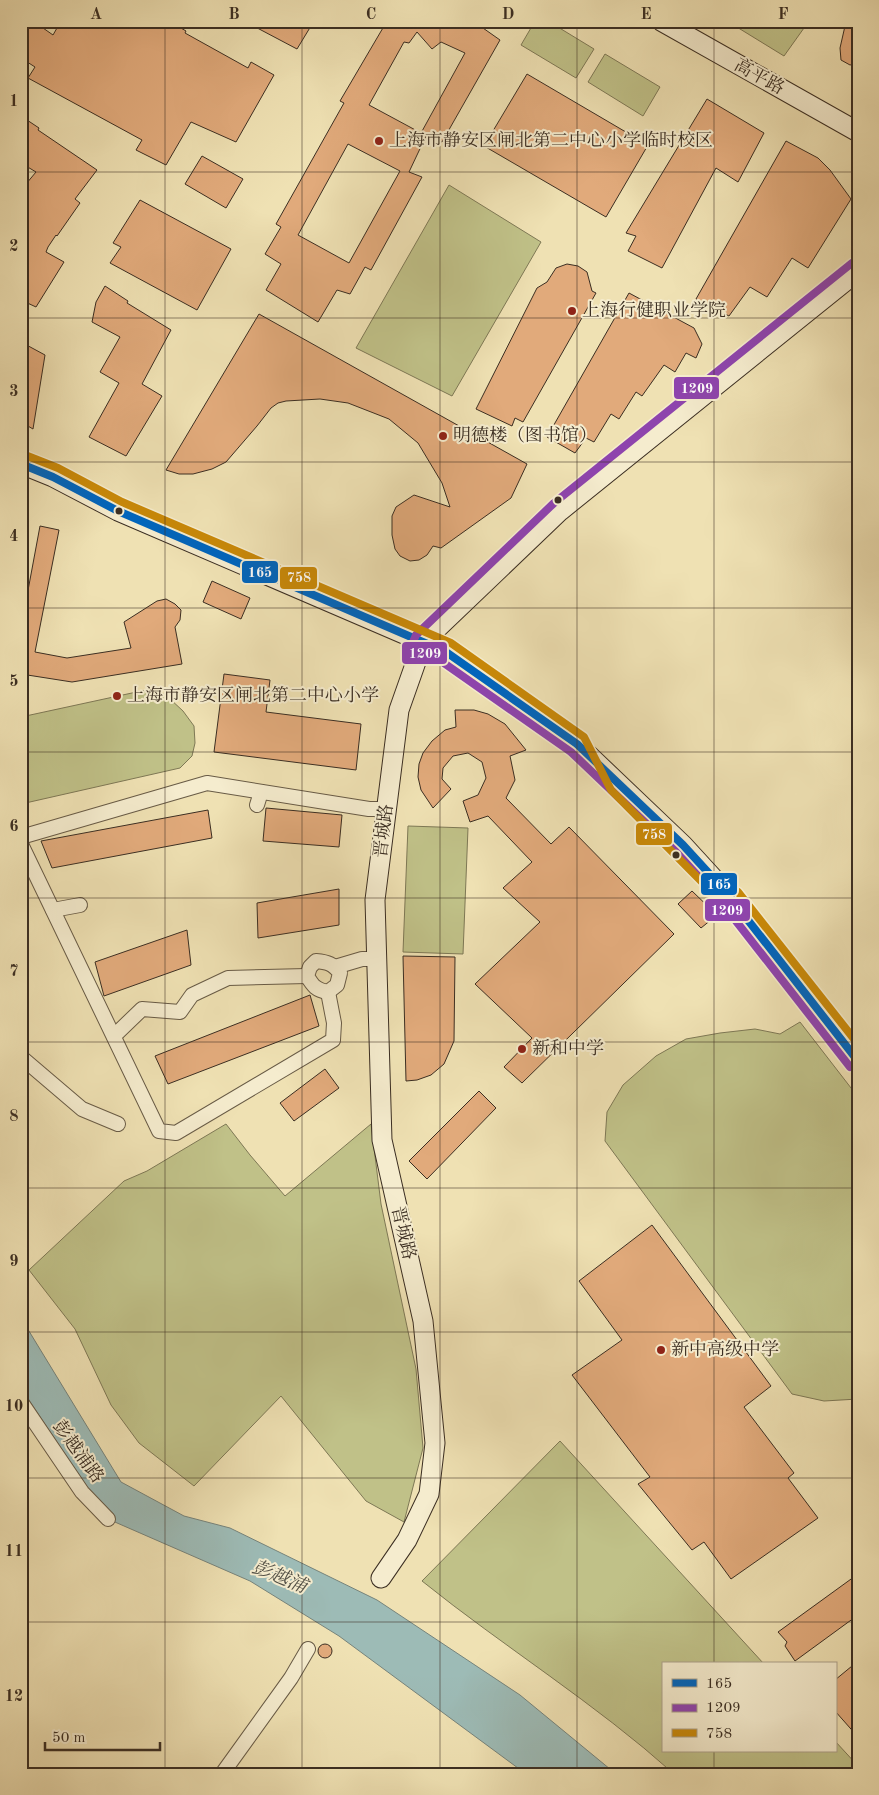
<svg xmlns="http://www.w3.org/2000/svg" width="879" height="1795" font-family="'Old Standard TT','Noto Serif SC',serif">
<rect width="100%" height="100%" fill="#efe1b3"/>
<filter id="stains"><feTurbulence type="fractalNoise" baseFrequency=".004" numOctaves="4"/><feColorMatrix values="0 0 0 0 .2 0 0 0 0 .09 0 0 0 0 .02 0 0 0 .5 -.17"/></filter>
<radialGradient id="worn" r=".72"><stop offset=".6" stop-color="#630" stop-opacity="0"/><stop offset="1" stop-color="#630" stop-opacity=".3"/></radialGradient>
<g fill="#c0c188" stroke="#7e7855">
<polygon points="535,21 548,21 594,49 576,78 521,45"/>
<polygon points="727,21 809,21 784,56"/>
<polygon points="605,54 660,87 643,116 588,82"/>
<polygon points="449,185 541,242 452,396 356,348"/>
<polygon points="155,688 169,698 183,711 194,726 195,743 192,756 180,768 21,804 21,717"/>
<polygon points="408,826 468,828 463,954 403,952"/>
<polygon points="800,1022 858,1097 858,1399 824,1401 792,1394 605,1141 607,1112 623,1085 656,1056 686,1039 720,1033 755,1029 780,1034"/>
<polygon points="226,1124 250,1155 285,1196 371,1124 381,1204 416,1369 423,1448 404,1522 366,1501 281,1396 194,1486 139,1443 111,1405 75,1329 29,1270 124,1181 147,1171"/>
<path d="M560,1441L764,1664H663V1751H835V1741L858,1766V1774H674C595,1703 504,1647 422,1581Z"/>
</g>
<polygon fill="#9dbbb6" stroke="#76837b" points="21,1318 121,1482 184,1516 230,1528 377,1600 520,1695 616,1774 526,1774 339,1636 250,1581 108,1519 21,1388"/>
<g fill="#e1aa7b" stroke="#3b2e22" fill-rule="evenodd">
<polygon points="21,21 33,21 53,35 61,21 169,21 186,31 185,33 248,68 251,62 274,75 236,142 191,122 166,165 136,150 142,140 28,78 35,67 21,58"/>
<polygon points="244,21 314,21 297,49"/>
<path d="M387,21H473L500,40L442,142L426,136L409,172L422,177L371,270L365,267L350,294L337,290L318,322L266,290L281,264L265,254L281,227L276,224L344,103L340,101ZM417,32L432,49L441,42L465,53L421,133L369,105L404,42L409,43ZM348,144L400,171L349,263L298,235Z"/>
<polygon points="849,21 858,21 858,63 850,65 841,60 840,48 845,26"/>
<polygon points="527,74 648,145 606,217 484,146"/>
<polygon points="707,99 764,133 738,182 716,168 662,268 628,251 636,236 626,233"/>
<polygon points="21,116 39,128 38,130 97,170 75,199 80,203 57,236 56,235 48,247 46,252 64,262 36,307 21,300 21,190 36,172 21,163"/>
<polygon points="786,141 818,158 830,170 851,199 808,268 792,258 767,297 750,287 729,316 696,299"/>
<polygon points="202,156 243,179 226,208 185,184"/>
<polygon points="140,200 231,249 197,310 110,263 121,247 113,243"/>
<polygon points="567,264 578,266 587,272 592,291 596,293 523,422 515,418 512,426 476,409 537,288 547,282 556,268"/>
<polygon points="105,286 128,301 127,303 171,330 142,384 162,396 126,456 89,437 119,383 100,372 120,337 92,322 96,302"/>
<polygon points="629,293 694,328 702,344 696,358 686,353 675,372 664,365 642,396 636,392 619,419 611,414 594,442 586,438 575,453 547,437"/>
<polygon points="259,314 527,464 511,498 441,548 433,546 427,555 419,560 410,561 400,556 395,549 392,535 392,516 396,507 414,495 450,507 442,483 418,443 389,419 348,403 320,399 286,401 278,403 271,408 257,426 226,462 212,469 193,474 179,474 166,470"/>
<polygon points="21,342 45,355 33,429 21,422"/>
<polygon points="40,526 59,530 35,652 67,658 131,648 124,622 157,601 166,599 175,604 181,610 180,620 175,627 182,664 72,682 21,674 21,628"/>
<polygon points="212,581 250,598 241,619 203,602"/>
<polygon points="224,674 270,680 266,712 361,724 356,770 214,752"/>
<polygon points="455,710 474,710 488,714 505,724 526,750 510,756 515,780 506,798 551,844 569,827 674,934 522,1083 504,1067 532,1038 475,984 540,922 503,888 532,862 488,816 470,822 463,801 478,795 486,778 482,762 468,753 453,756 443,768 442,779 451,789 433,808 421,790 418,777 419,764 423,753 432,741 445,730 456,727"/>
<polygon points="266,808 342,815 339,847 263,841"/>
<polygon points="208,810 212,838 52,868 41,841"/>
<polygon points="339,889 339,925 258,938 257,903"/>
<polygon points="692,891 717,915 701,928 678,904"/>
<polygon points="187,930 191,965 104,996 95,962"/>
<polygon points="403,956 455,957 454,1041 444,1064 431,1075 417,1080 406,1081"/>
<polygon points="310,995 319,1026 168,1084 155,1056"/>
<polygon points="325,1069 339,1088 294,1121 280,1103"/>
<polygon points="479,1091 496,1108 427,1179 409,1161"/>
<polygon points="652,1225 771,1386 744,1407 794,1473 788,1478 818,1518 731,1579 704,1542 692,1550 638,1484 650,1477 572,1375 622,1340 579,1281"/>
<polygon points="858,1574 858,1615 795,1661 785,1646 787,1642 778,1632"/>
<circle cx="325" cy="1651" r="7"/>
<polygon points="852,1666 858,1673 858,1737 835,1711 835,1680"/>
</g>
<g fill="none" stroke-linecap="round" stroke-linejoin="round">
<g stroke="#685b46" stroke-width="16">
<g id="street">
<polyline points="257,805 261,792"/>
<polyline points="21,837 207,783 369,809 387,809"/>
<polyline points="21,844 159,1131 176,1133 333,1040 334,1023 328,992"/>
<polyline points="53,910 80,905"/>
<path d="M316,961C328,962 333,964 340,973L337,985L328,992C316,990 313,986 307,976L310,967Z"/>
<polyline points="335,967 362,959 377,959"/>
<polyline points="114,1036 142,1009 180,1012 192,995 228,978 307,976"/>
<polyline points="21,1057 82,1109 118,1124"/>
<polyline points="21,1402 82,1492 108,1519"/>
<polyline points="222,1774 291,1678 308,1649"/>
</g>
</g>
<g stroke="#3b2e22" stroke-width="21">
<g id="secondary">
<polyline points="661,21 858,132"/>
<polyline points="21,464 53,477 118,511 446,652 577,744 683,845 726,892 858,1061"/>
<polyline points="381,1578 407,1540 429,1494 435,1443 423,1321 382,1140 375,900 399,710 423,642 560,511 858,271"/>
</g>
</g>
<use href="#street" stroke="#f5ecce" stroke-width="14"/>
<use href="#secondary" stroke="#f5ecce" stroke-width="19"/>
<g stroke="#f5ecce" stroke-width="11">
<polyline id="bus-1" points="21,464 53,477 118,511 446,652 577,744 683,845 726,892 858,1061"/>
</g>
<g stroke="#f5ecce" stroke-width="11">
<polyline id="bus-2" points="850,1067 718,898 676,852 571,752 441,661 417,650 413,642 416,635 554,503 852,263"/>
</g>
<g stroke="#f5ecce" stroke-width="11">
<polyline id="bus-3" points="25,455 58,468 122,502 451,643 584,737 611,790 706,886 733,889 738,892 858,1044"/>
</g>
<use href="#bus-1" stroke="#0065bd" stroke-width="8"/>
<use href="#bus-2" stroke="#8e44ad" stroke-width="8"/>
<use href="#bus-3" stroke="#c88808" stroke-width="8"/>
</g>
<path fill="none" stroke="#3b2e22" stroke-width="1" stroke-opacity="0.55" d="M165,21V1774M302,21V1774M440,21V1774M577,21V1774M714,21V1664M21,172H858M21,318H858M21,462H858M21,608H858M21,752H858M21,898H858M21,1042H858M21,1188H858M21,1332H858M21,1478H858M21,1622H858M714,1751V1774"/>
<g fill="#8f2418" stroke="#f5ecce" stroke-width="2">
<circle cx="379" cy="141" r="5"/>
<circle cx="572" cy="311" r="5"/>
<circle cx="443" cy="436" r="5"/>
<circle cx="117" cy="696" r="5"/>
<circle cx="522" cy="1049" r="5"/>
<circle cx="661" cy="1350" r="5"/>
</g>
<g fill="#3b2e22" stroke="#f5ecce" stroke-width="2">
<circle cx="558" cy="500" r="4.5"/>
<circle cx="119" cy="511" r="4.5"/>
<circle cx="676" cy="855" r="4.5"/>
</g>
<g text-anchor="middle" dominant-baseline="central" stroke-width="4" stroke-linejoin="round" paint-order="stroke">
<g font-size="18" fill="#3b2e22" stroke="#f5ecce">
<text transform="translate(759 77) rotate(29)">高平路</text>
<text transform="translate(384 831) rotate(-83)">晋城路</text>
<text transform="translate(403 1233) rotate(77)">晋城路</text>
<text transform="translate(78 1452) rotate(54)">彭越浦路</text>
</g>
<g font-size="18" fill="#3b2e22" stroke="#f5ecce" text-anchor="start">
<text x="389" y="141">上海市静安区闸北第二中心小学临时校区</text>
<text x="582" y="311">上海行健职业学院</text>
<text x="453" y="436">明德楼（图书馆）</text>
<text x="127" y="696">上海市静安区闸北第二中心小学</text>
<text x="532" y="1049">新和中学</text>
<text x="671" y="1350">新中高级中学</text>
</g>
<g font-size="19" font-style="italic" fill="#545147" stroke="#f5ecce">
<text transform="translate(279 1578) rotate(22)">彭越浦</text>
</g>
</g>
<g stroke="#f5ecce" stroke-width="2">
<rect x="673" y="376" width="47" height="24" rx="5" fill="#8e44ad"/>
<rect x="241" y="560" width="38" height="24" rx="5" fill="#0065bd"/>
<rect x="279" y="566" width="39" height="24" rx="5" fill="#c88808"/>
<rect x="401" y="641" width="47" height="24" rx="5" fill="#8e44ad"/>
<rect x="635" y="822" width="38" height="24" rx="5" fill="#c88808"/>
<rect x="700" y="872" width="38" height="24" rx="5" fill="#0065bd"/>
<rect x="704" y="898" width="47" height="24" rx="5" fill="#8e44ad"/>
</g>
<g font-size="14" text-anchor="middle" font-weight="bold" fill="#fff">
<text x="697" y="393">1209</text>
<text x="260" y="577">165</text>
<text x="299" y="582">758</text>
<text x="425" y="658">1209</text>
<text x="654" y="839">758</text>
<text x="719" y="889">165</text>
<text x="727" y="915">1209</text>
</g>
<rect width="879" height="1795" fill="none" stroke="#efe1b3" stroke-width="55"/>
<rect x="662" y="1662" width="175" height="90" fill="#f5ecce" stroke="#aba089"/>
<rect x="672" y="1679" width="25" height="8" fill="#0065bd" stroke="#aba089"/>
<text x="706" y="1688" font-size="15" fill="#3b2e22">165</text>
<rect x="672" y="1704" width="25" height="8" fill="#8e44ad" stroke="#aba089"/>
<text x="706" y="1712" font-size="15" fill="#3b2e22">1209</text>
<rect x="672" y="1729" width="25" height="8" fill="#c88808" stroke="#aba089"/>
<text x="706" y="1738" font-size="15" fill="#3b2e22">758</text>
<path d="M45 1742v8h115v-8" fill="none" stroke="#3b2e22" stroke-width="2.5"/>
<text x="52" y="1742" font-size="15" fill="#3b2e22" stroke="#f5ecce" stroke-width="4" paint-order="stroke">50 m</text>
<rect x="28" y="28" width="824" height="1740" fill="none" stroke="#3b2e22" stroke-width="2"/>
<g font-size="16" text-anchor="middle" font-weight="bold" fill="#3b2e22">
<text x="96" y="19">A</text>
<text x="234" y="19">B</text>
<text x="371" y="19">C</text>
<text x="508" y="19">D</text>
<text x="646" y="19">E</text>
<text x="783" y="19">F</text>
<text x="14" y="106">1</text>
<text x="14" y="251">2</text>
<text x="14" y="396">3</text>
<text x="14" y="541">4</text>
<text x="14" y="686">5</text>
<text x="14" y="831">6</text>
<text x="14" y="976">7</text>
<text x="14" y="1121">8</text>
<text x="14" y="1266">9</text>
<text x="14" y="1411">10</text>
<text x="14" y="1556">11</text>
<text x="14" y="1701">12</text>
</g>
<rect width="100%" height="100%" filter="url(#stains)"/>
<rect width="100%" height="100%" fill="url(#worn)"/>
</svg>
